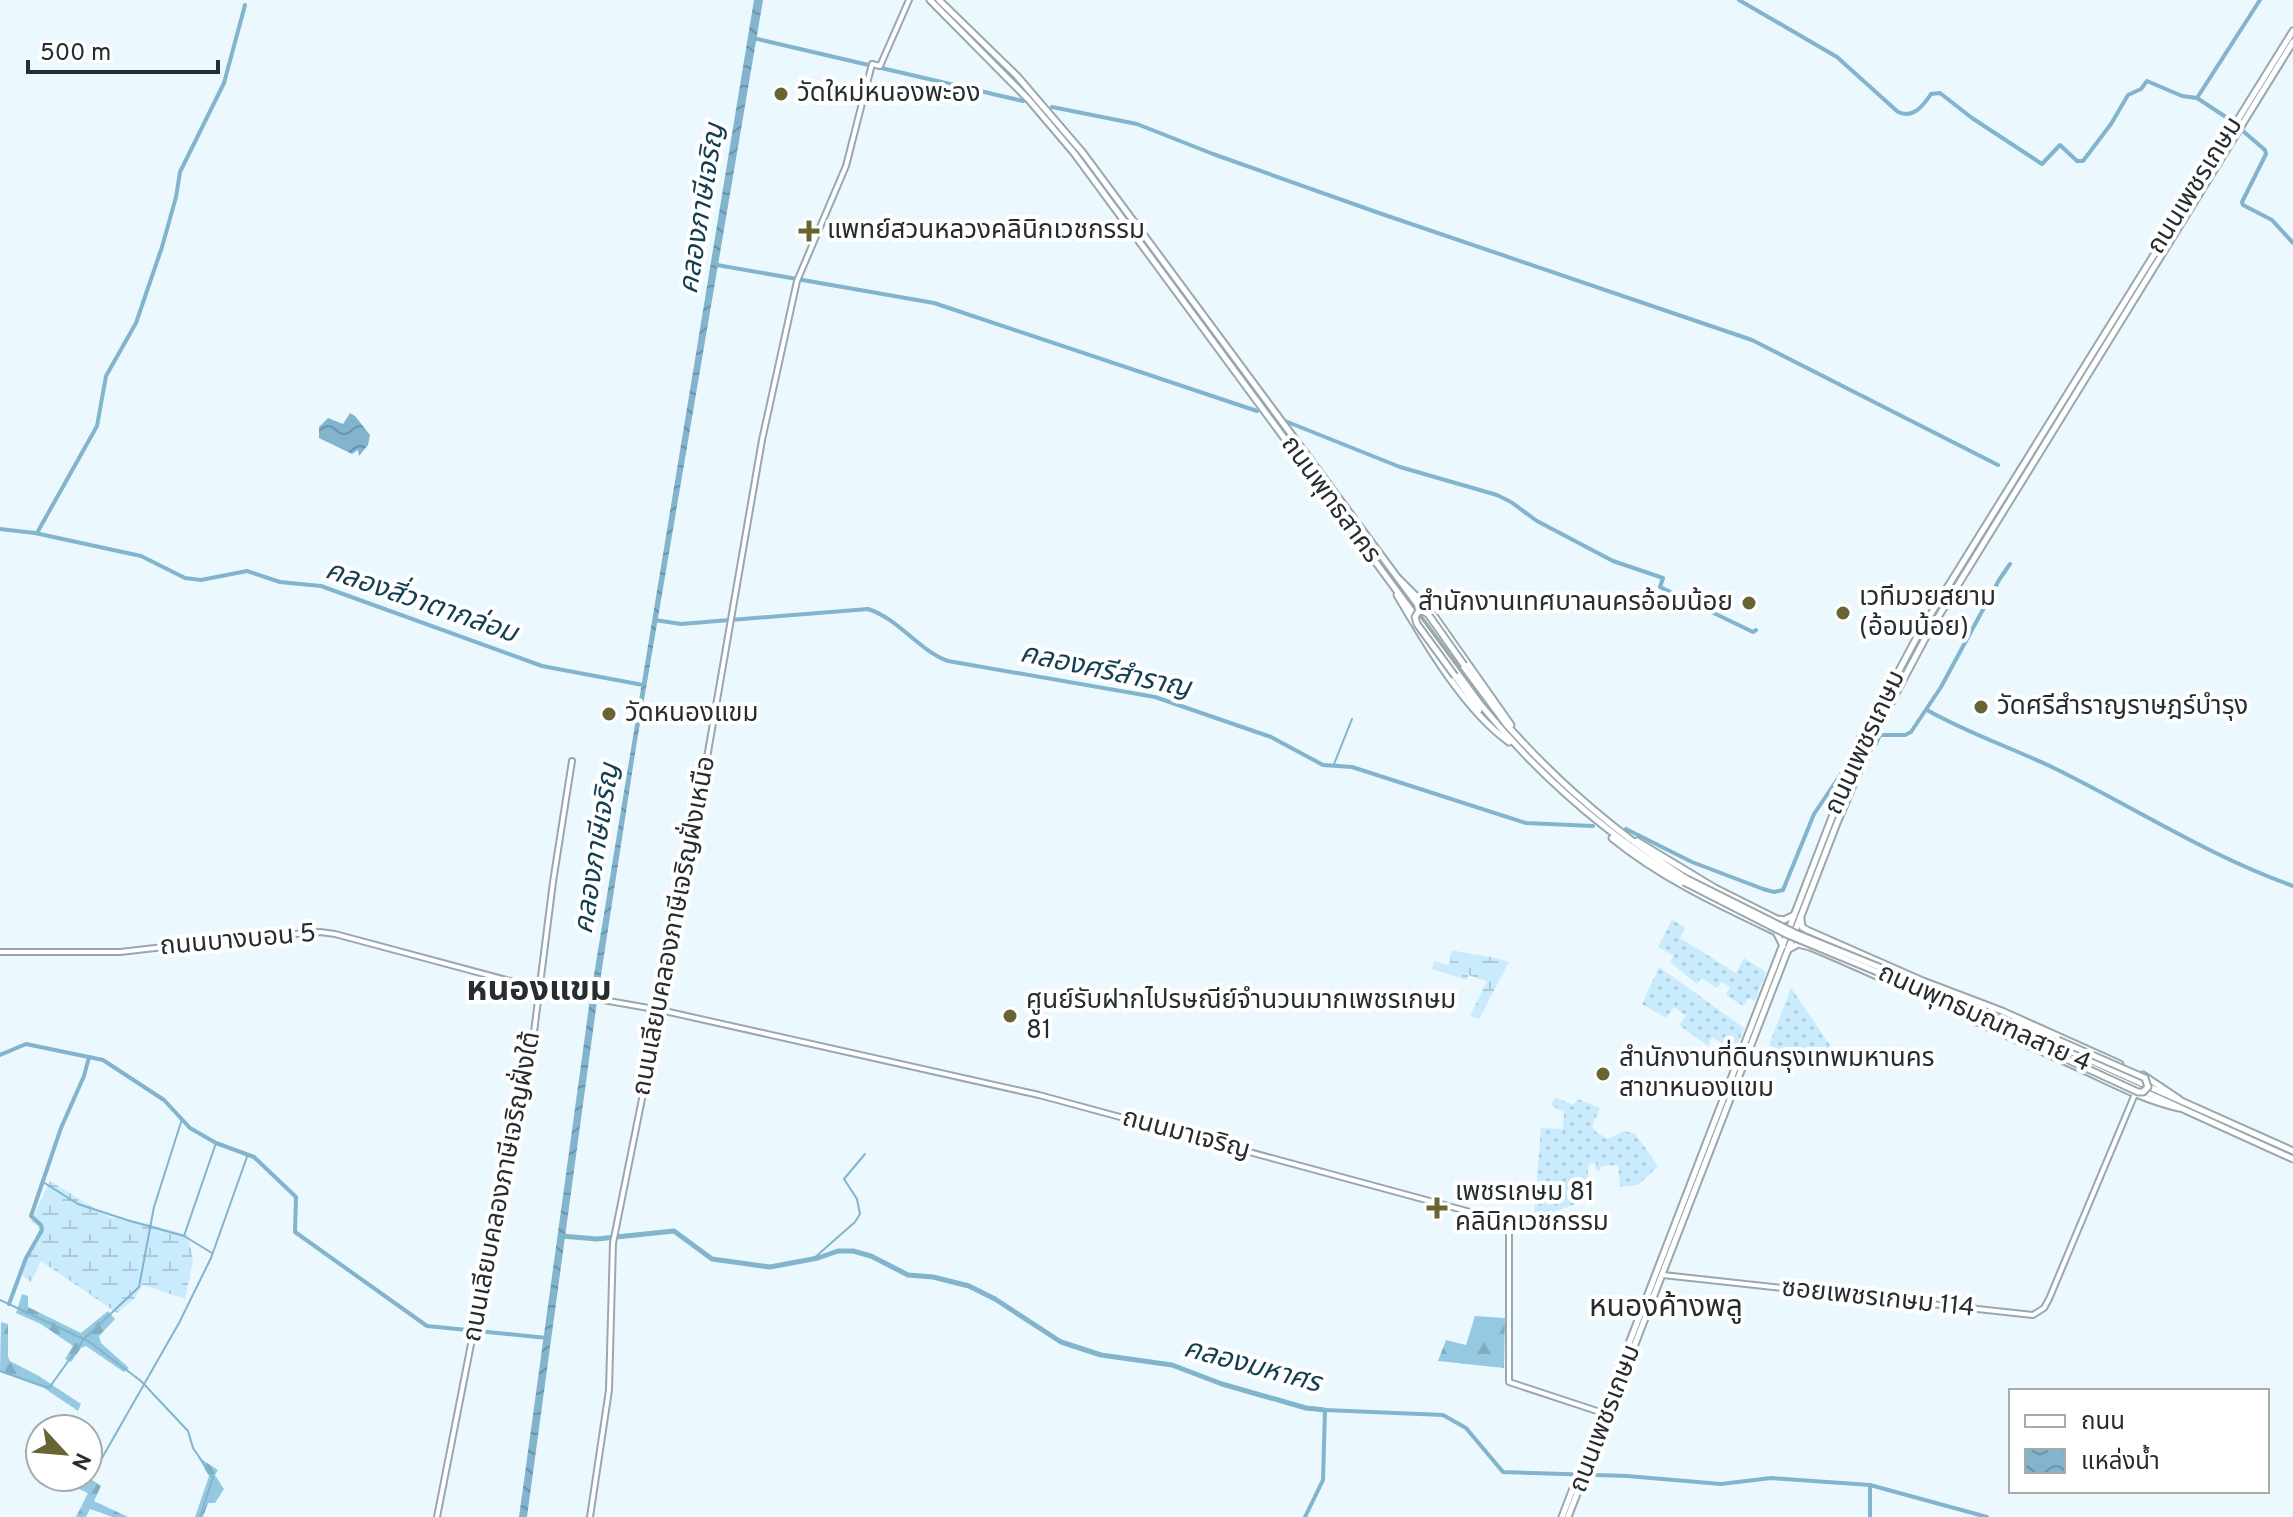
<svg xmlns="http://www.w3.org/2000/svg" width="2293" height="1517" font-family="Overpass,'Noto Sans Thai',sans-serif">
<defs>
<pattern id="grass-dots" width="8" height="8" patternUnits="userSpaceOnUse" patternTransform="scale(2)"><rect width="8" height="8" fill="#c9ebfd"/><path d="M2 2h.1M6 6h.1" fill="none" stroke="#accad9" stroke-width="1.8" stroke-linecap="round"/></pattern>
<pattern id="forest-firs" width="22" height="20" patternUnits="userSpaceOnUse" patternTransform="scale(2)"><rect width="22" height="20" fill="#95c8e1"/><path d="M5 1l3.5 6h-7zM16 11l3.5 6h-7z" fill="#80acc1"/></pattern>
<pattern id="wetland-marsh" width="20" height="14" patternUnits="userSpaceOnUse" patternTransform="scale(2)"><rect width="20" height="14" fill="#c9ebfd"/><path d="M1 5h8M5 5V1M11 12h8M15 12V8" fill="none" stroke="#accad9"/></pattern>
<pattern id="water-waves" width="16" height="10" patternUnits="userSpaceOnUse" patternTransform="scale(2)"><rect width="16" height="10" fill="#82b4cd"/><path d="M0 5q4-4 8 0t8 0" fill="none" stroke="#6a93a7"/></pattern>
</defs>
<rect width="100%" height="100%" fill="#ebf8fe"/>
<g fill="url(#grass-dots)">
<polygon points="1672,920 1685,927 1680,938 1736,973 1744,958 1766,972 1755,1001 1749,998 1743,1006 1726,995 1730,987 1722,982 1717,988 1701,978 1697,984 1670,962 1674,956 1658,947"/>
<polygon points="1659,967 1744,1028 1735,1052 1712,1037 1708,1046 1679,1025 1686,1016 1674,1007 1666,1018 1642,1004"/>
<polygon points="1791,988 1834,1051 1814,1070 1771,1054 1773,1047 1769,1045"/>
<polygon points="1555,1097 1573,1105 1578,1099 1600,1108 1592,1126 1596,1132 1608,1139 1625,1131 1635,1134 1658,1166 1638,1185 1620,1187 1618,1165 1601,1166 1600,1171 1595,1169 1596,1163 1589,1164 1585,1201 1534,1218 1541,1128 1563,1129 1564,1112 1551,1105"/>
</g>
<g fill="url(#forest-firs)">
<polygon points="22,1294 28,1296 28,1307 81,1333 108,1311 115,1319 99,1336 101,1343 129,1368 124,1372 86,1346 81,1348 71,1362 65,1359 73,1346 41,1324 16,1313"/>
<polygon points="1475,1316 1505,1318 1504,1368 1438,1361 1446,1340 1466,1345"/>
<polygon points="1,1322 8,1324 8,1357 10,1361 39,1376 81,1404 78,1411 44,1388 0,1372"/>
<polygon points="198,1457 218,1470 215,1475 224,1489 215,1503 208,1503 203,1517 195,1517 209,1476"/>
<polygon points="75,1477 88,1477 101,1486 94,1501 128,1517 113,1517 90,1509 86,1517 76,1517 88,1493 72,1486"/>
</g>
<g fill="url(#wetland-marsh)">
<path d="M1452,950C1471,955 1491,955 1509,962L1479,1019L1470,1016L1487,981L1468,975L1467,980L1432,969L1434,961L1449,965Z"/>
<polygon points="50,1181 109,1217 145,1223 188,1235 193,1260 185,1299 143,1285 133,1300 117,1313 41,1261 31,1282 18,1272 39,1231 38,1226 31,1222"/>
</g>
<g fill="url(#water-waves)">
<polygon points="754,0 763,0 636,747 597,1001 527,1517 519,1517 590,999"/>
<polygon points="350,413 355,416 370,435 368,445 359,456 358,450 352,454 319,438 319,427 328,418 343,424"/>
</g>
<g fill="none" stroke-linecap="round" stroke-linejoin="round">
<g stroke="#82b4cd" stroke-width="2">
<polyline points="1334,764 1352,719"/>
<polyline points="43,1182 78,1204 127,1220 184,1236 212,1253"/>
<polyline points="184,1236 216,1143"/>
<polyline points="813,1259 855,1222 860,1214 857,1199 844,1179 865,1154"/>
<polyline points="0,1300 88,1341 141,1381 188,1431 193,1448 213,1477 200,1517"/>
<polyline points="0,1371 49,1388 84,1339 139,1287 154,1207 182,1119"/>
<polyline points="88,1472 98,1465 179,1323 211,1258 248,1154"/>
<polyline points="77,1481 80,1477"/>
</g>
<g stroke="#82b4cd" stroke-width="4">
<path d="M1739,0L1837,57L1898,112C1913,119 1923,106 1931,94L1940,93L1972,118L2042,164L2060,145L2077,161H2083L2111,124L2128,95L2141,89L2147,81L2182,96L2197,98L2229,119L2265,150L2266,154L2242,202L2243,205L2272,220L2293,243"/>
<polyline points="753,38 1023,101"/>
<polyline points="2197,98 2260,0"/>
<polyline points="1052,107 1137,124 1213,154 1379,213 1752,340 1998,465"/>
<polyline points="717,265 934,303 1257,411"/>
<polyline points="1285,421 1400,467 1497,495 1511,502 1537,521 1613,561 1663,578 1660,587 1753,632 1756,630"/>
<polyline points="0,529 35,533 141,556 185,578 201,580 247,571 280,582 321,586 542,666 643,685"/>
<polyline points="37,533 97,426 106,376 136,323 162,247 176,197 180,172 224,83 245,5"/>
<path d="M655,620L681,624L868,609C899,619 918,650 948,661L1155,697L1271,737L1323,765L1352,767L1526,823L1593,826"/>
<path d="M1927,710C1969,734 2013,748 2056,769C2135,808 2209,856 2293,886"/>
<polyline points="1626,829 1692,862 1763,889 1774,892 1783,890 1814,814 1843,771 1858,737 1876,744 1880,735 1905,735 1911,732 1941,687 1999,580 2010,564"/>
<polyline points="0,1055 26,1044 103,1060 164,1100 190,1128 216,1143 254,1157 296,1197 295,1232 427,1326 547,1338"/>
<polyline points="9,1304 26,1258 42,1230 41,1225 31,1216 61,1128 84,1076 89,1057"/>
<polyline points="1305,1517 1323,1480 1325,1410 1443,1415 1466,1428 1503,1472 1627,1476 1721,1484 1771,1478 1870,1485 1987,1517"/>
<polyline points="1870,1517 1870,1485"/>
</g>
<polyline stroke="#82b4cd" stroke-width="5" points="561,1236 597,1239 674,1231 712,1259 770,1267 818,1258 838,1251 853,1251 871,1256 908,1275 933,1277 969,1286 995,1299 1061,1342 1101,1355 1172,1365 1222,1384 1306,1408 1325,1410"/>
<g stroke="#99a7ae" stroke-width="8">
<g id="secondary">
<polyline points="0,952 120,952 234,939 320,932 335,934 540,989 660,1010 1039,1095 1496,1219 1506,1226 1509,1233 1509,1382 1603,1413"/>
<polyline points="1663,1275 2033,1315 2044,1308 2049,1299 2135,1094"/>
<polyline points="437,1517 474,1329 525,1103 553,882 572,761"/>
<polyline points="590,1517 609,1390 613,1243 685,885 762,440 797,281 846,166 872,64 880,66 909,0"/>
</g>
</g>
<g stroke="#99a7ae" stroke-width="9">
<g id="primary">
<path d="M930,0L1029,100L1074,153L1481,705C1539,776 1606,834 1684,882"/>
<path d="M939,0L1017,76L1083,153L1506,724C1559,784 1619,835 1687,879"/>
<polyline points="1398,578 1430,610 1511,725"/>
<path d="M1397,595C1425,642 1464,710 1509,742"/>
<polyline points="1455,676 1479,710"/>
<path d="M1612,838C1661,878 1719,905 1776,932L1783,946"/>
<polyline points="1637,841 1715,888 1777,919 1784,920 1794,915"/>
<polyline points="1801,919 1802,927 1807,930 1923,981 2002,1011 2120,1064"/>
<path d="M1789,949L1798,944L1810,947C1897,983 1980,1025 2066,1062C2103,1078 2139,1099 2179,1108"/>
<polyline points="1906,978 2293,1151"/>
<polyline points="1945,1001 2293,1159"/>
<polyline points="2014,1021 2049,1036"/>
<polyline points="2143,1075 2179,1099"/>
<polyline points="1562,1517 1839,799 1876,714 1919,633 2293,31"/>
<polyline points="1568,1517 1837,823 1876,731 1927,635 2293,42"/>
</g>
</g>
<use href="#secondary" stroke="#fff" stroke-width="4"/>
<use href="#primary" stroke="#fff" stroke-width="5"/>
<g stroke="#99a7ae" stroke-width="9" stroke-linecap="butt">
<g id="primary-bridge">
<polyline points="1455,676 1417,624 1415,617 1418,612 1423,611 1428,614 1464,665"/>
<polyline points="1687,879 1795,933 1906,978"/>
<polyline points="1684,882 1788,935 1904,983"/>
<polyline points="2058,1040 2145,1078 2148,1087 2143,1092 2138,1092 2064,1058"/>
</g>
</g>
<use href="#primary-bridge" stroke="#fff" stroke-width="5"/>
</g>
<g fill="#696532" stroke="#fff" stroke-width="3">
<circle cx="781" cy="94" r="8"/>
<path d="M805 219h8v8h8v8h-8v8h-8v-8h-8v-8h8z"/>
<circle cx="1749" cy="603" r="8"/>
<circle cx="1843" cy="613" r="8"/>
<circle cx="1981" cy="707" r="8"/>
<circle cx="609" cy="714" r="8"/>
<circle cx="1010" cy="1016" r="8"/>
<circle cx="1603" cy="1074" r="8"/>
<path d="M1433 1196h8v8h8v8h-8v8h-8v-8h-8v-8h8z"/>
</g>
<g text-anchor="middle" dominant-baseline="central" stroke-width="8" stroke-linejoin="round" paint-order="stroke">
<g font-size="26" fill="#262c2f" stroke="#fff" text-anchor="start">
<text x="797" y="94">วัดใหม่หนองพะอง</text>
<text x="827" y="231">แพทย์สวนหลวงคลินิกเวชกรรม</text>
<text x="1859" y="598">เวทีมวยสยาม<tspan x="1859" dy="30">(อ้อมน้อย)</tspan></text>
<text x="1733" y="603" text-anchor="end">สำนักงานเทศบาลนครอ้อมน้อย</text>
<text x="1997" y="707">วัดศรีสําราญราษฎร์บํารุง</text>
<text x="625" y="714">วัดหนองแขม</text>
<text x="1026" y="1001">ศูนย์รับฝากไปรษณีย์จำนวนมากเพชรเกษม<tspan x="1026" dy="30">81</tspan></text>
<text x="1619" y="1059">สำนักงานที่ดินกรุงเทพมหานคร<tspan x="1619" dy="30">สาขาหนองแขม</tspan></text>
<text x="1455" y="1193">เพชรเกษม 81<tspan x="1455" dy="30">คลินิกเวชกรรม</tspan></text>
</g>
<g font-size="26" fill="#262c2f" stroke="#fff">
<text transform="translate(2196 186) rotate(-58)">ถนนเพชรเกษม</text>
<text transform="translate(1330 500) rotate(54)">ถนนพุทธสาคร</text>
<text transform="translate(1866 743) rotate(-65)">ถนนเพชรเกษม</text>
<text transform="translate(675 926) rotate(-79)">ถนนเลียบคลองภาษีเจริญฝั่งเหนือ</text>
<text transform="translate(238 941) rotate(-5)">ถนนบางบอน 5</text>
<text transform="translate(1984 1019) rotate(24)">ถนนพุทธมณฑลสาย 4</text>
<text transform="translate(1186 1135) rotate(15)">ถนนมาเจริญ</text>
<text transform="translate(503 1187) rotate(-79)">ถนนเลียบคลองภาษีเจริญฝั่งใต้</text>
<text transform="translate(1878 1299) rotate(6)">ซอยเพชรเกษม 114</text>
<text transform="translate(1606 1419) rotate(-69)">ถนนเพชรเกษม</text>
</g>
<g font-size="28" font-style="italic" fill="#133e50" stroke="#fff">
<text transform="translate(703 209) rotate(-81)">คลองภาษีเจริญ</text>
<text transform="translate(421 603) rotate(19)">คลองสี่วาตากล่อม</text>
<text transform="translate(1105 672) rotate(12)">คลองศรีสำราญ</text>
<text transform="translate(598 849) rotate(-81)">คลองภาษีเจริญ</text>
<text transform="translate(1252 1367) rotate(15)">คลองมหาศร</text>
</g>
<g font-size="30" fill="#262c2f" stroke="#fff">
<text x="1666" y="1308">หนองค้างพลู</text>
</g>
<g font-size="34" font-weight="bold" fill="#262c2f" stroke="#fff">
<text x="539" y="991">หนองแขม</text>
</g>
</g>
<rect x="2009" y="1389" width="260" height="104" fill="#ffffff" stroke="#a8abac" stroke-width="2"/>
<rect x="2025" y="1415" width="40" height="12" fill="#ffffff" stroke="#a8abac" stroke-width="2"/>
<text x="2081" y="1429" font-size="24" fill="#262c2f">ถนน</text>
<rect x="2025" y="1449" width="40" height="24" fill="url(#water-waves)" stroke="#a8abac" stroke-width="2"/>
<text x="2081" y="1469" font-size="24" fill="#262c2f">แหล่งน้ำ</text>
<g transform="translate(64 1453) rotate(116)"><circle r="38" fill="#ffffff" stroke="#a8abac" stroke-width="2"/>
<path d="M0-6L14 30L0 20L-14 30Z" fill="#696532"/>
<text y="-12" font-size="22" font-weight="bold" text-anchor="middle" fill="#262c2f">N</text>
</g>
<path d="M28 60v12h190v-12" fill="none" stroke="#262c2f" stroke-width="4"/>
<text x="40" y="60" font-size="24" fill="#262c2f" stroke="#ffffff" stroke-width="6" paint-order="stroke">500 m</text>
</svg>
